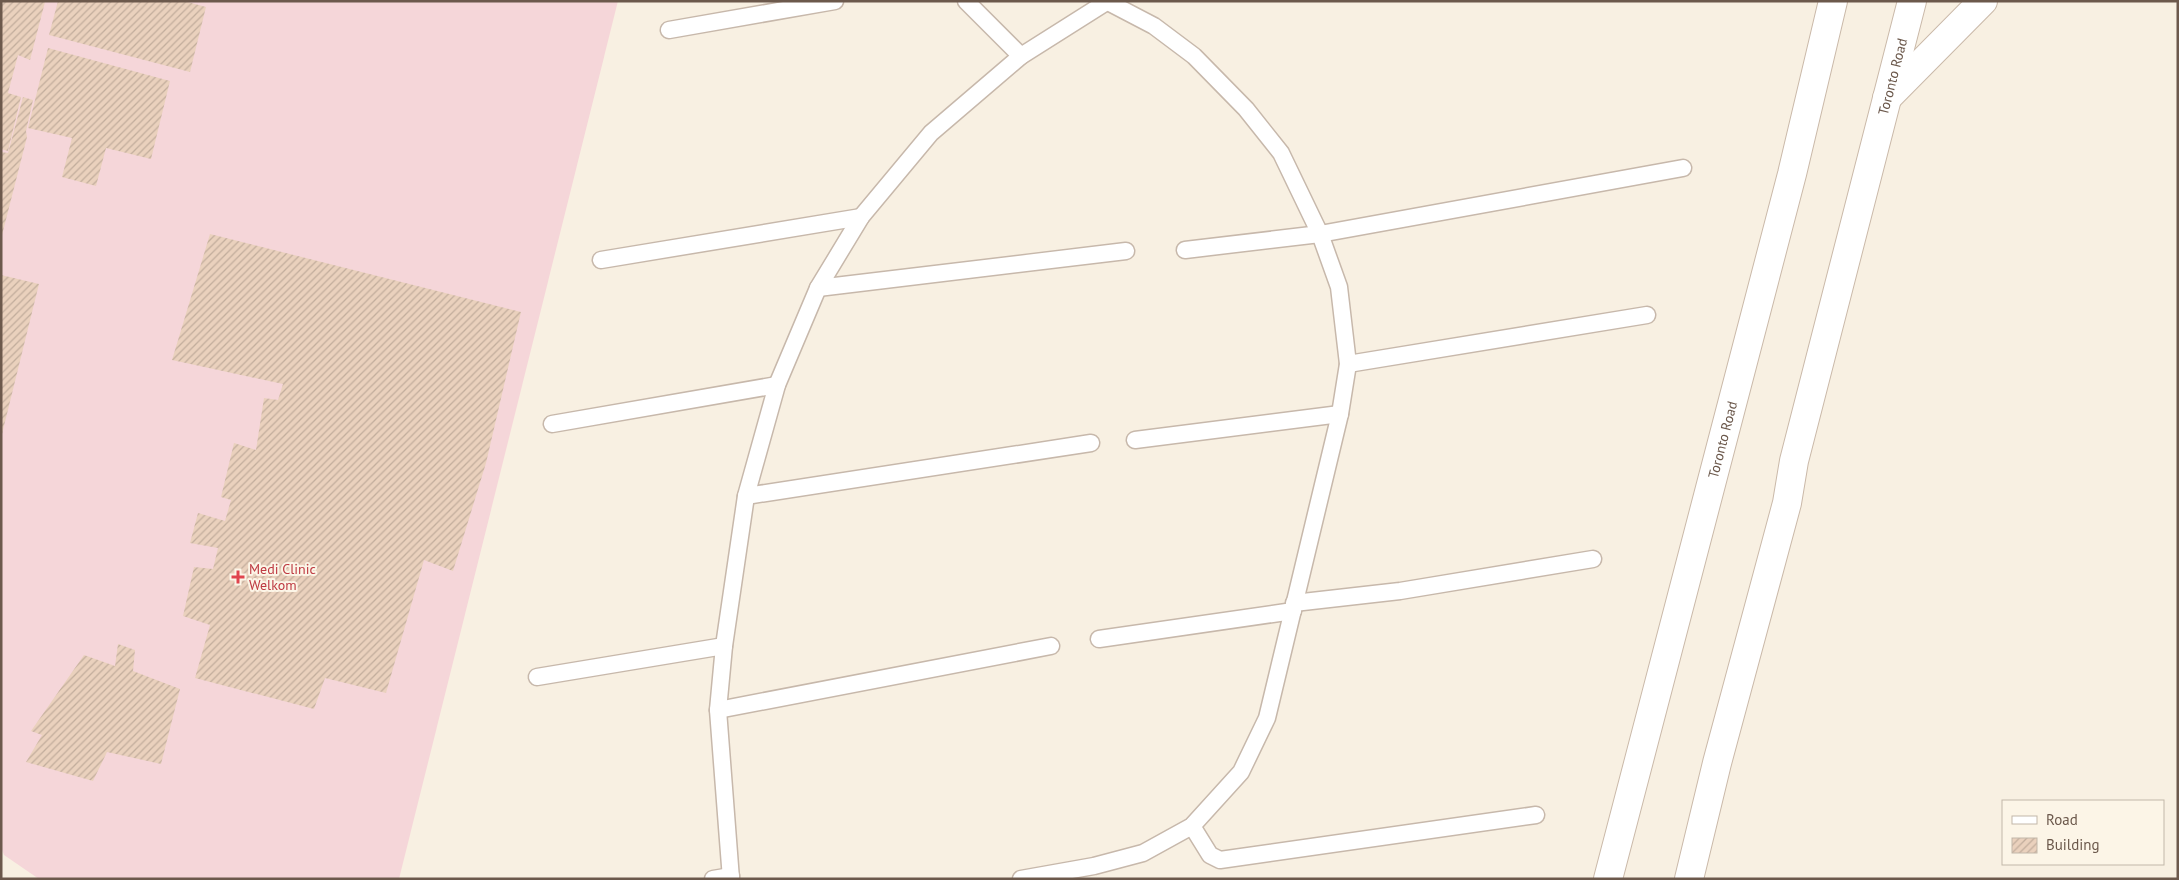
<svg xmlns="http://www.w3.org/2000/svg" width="2179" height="880" font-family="'PT Sans',sans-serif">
<defs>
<pattern id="building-hatch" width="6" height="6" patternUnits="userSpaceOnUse" patternTransform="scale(1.25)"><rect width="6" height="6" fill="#ead1bd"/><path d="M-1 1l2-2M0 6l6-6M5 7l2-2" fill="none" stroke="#c2ad9c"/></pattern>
</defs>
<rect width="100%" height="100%" fill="#f8f0e2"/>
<polygon fill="#f5d6d9" points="1,1 618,1 399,879 39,879 4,855 1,847"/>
<g fill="url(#building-hatch)">
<polygon points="1,1 45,2 30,60 18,55 8,93 21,97 8,151 1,149"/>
<polygon points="58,1 184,1 206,7 190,72 49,35"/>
<polygon points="48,48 170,81 151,159 106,148 96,186 62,177 72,138 28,128"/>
<polygon points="23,97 33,100 26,131 27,137 1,239 1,152 8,153"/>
<polygon points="210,234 521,312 486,463 453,571 424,560 386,693 325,678 314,709 195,678 210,625 183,616 194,567 213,569 218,548 190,543 198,513 225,521 231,500 221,497 234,443 256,450 264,398 278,400 283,384 172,360"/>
<polygon points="1,275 39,284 2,434 1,434"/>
<polygon points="118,644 135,650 133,671 180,689 161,764 107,752 93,781 26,762 42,735 31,731 84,655 115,666"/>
</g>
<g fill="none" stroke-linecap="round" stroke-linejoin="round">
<g stroke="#c7b8ab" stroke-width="19">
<g id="lane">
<polyline points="966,1 1021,56"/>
<polyline points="669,30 835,1"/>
<polyline points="1185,250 1320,234 1683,168"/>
<polyline points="601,260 861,217"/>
<polyline points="818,288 1126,251"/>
<polyline points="1348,364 1647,315"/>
<polyline points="552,424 777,385"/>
<polyline points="1135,440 1340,414"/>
<polyline points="746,496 1091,443"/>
<polyline points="1294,603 1400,591 1593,559"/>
<polyline points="1099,639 1293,611"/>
<polyline points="537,677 724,646"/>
<polyline points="718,710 1051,646"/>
<polyline points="1192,826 1210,855 1220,860 1536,815"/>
<polyline points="713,879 731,876"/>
<polyline points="731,879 718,710 724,646 746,496 777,385 818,288 861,217 931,133 1021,56 1108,1"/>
<polyline points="1021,879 1094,866 1143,853 1192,826 1241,772 1267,718 1340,414 1348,364 1339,287 1320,234 1281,153 1246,109 1194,56 1154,26 1108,2"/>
</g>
</g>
<g stroke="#cab9a9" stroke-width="30">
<g id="secondary">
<polyline points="1887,98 1983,1"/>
<path id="s1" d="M1608,879L1792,174L1833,1"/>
<path id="s2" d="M1689,879L1717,763L1787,503L1794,461L1912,1"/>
</g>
</g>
<use href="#lane" stroke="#fff" stroke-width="16"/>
<use href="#secondary" stroke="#fff" stroke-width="28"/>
</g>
<path fill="#e0444e" stroke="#fcf5e7" stroke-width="2" d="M235.5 569.5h5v5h5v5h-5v5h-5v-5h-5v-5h5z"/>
<g text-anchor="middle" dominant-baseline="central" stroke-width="4" stroke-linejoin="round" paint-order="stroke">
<g font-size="14" fill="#6c594c" stroke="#fcf5e7">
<text stroke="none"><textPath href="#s2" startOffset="828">Toronto Road</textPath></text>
<text stroke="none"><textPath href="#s1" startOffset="454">Toronto Road</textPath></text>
</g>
<g font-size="14" fill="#be3a42" stroke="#fcf5e7" text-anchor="start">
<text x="249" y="569">Medi Clinic<tspan x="249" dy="16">Welkom</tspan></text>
</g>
</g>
<rect width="2179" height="880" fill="none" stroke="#6c594c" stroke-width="5"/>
<rect x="2002" y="800" width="162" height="65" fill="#fcf5e7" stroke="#c2b7a9"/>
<rect x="2012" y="816" width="25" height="8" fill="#ffffff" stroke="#c2b7a9"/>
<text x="2046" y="825" font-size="15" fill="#6c594c">Road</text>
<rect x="2012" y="838" width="25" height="15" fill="url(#building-hatch)" stroke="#c2b7a9"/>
<text x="2046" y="850" font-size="15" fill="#6c594c">Building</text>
</svg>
